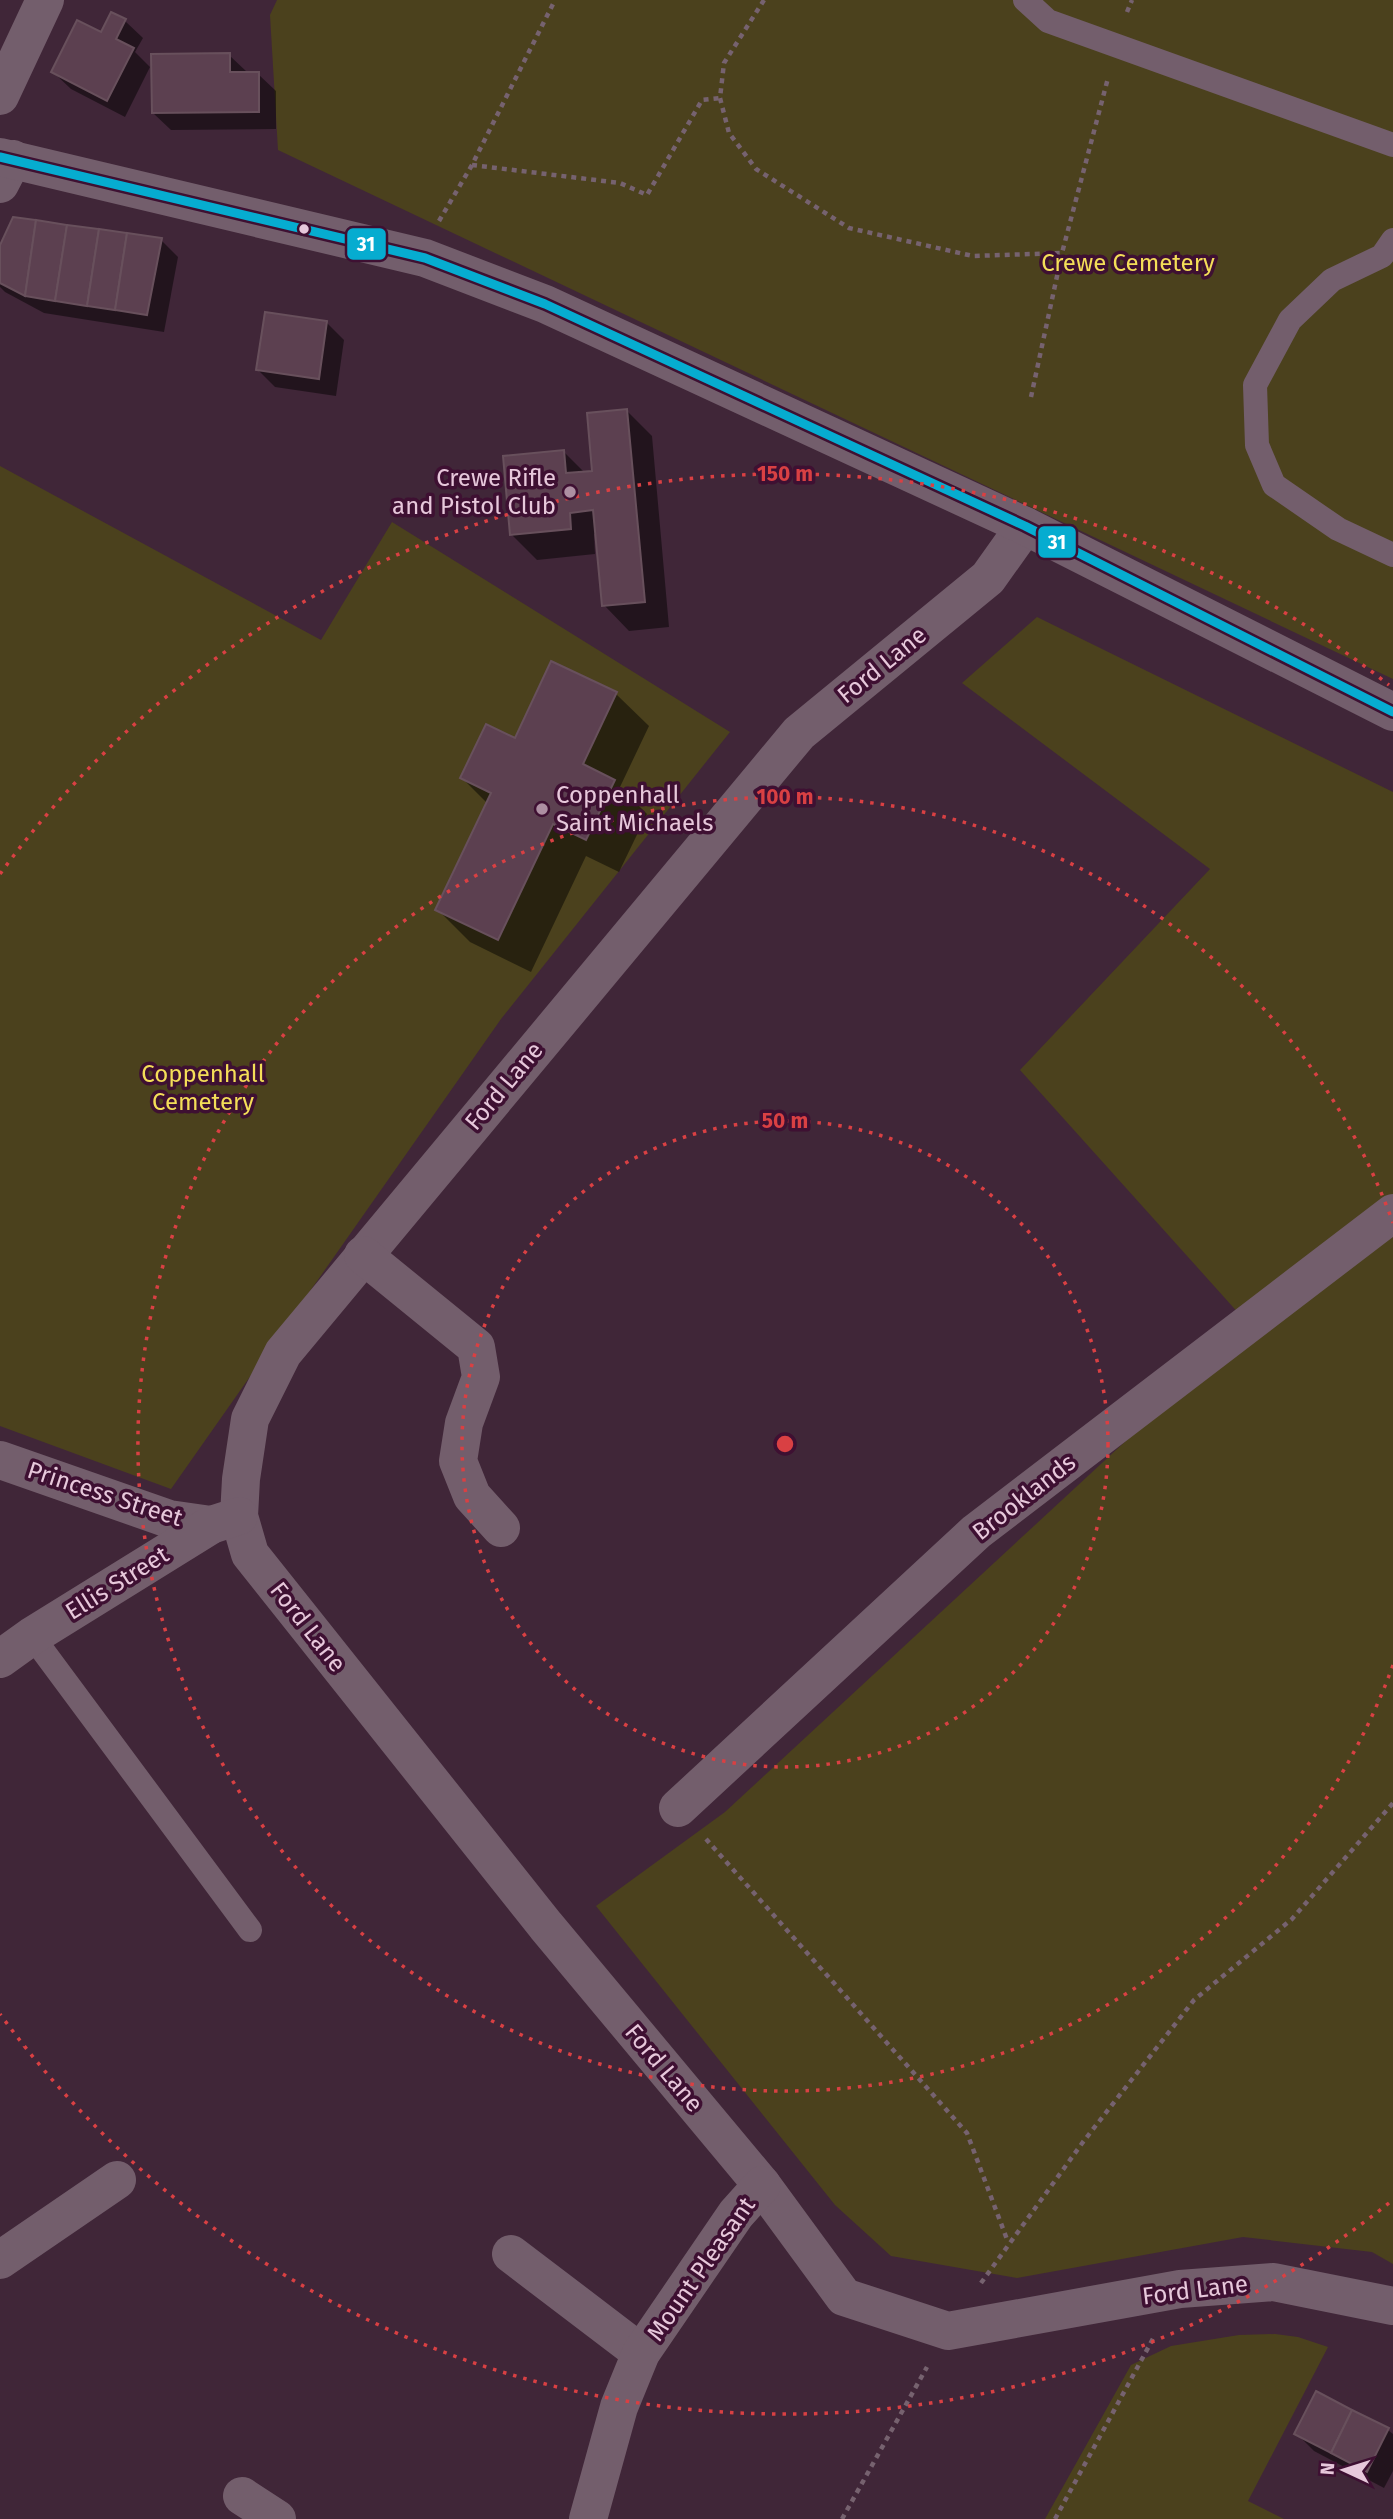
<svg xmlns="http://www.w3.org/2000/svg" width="1393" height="2519" font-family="'Fira Sans',sans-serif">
<rect width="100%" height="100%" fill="#402638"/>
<g fill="#4b411d">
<polygon points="277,0 1393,0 1393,679 278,150 270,15"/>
<polygon points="0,466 321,640 392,522 730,732 501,1019 171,1489 0,1426"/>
<polygon points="1037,617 1393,792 1393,2264 1372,2252 1243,2237 1017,2278 891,2256 835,2205 596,1906 725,1812 1250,1326 1020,1070 1210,869 962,683"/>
<polygon points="1275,2334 1298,2337 1328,2347 1248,2501 1284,2519 1045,2519 1131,2365 1171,2346 1239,2335"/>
</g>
<g fill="#0007">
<polygon points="112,14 125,21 143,38 135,52 150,67 125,117 71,89 53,72 102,34"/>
<polygon points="229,55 247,72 258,74 276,91 276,129 171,130 153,113"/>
<polygon points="161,240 178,257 164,332 44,313 5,292 0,287 0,249"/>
<polygon points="327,323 344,340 336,396 275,387 258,370"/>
<polygon points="627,411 652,436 669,627 629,631 604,605 597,534 594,534 595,554 537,560 511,534 564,452 585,473 594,473"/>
<polygon points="616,694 649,726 620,787 647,814 619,872 586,856 531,972 470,942 437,909 488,804 462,778 516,740"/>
<polygon points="1317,2393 1388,2430 1393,2434 1393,2471 1384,2488 1314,2451 1297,2434"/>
</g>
<g fill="#5c4050" stroke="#68505c" stroke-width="2">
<polygon points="111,12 126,19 116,39 134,48 107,101 51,72 77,20 101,32"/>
<polygon points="230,53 230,72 259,72 259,112 152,113 151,54"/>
<polygon points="13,217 36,220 25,296 0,283 0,245"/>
<polygon points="36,220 67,225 55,301 25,296"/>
<polygon points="67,225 99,229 87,306 55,301"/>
<polygon points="99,229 127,233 115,310 87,306"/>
<polygon points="127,233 162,238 147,315 115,310"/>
<polygon points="265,312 327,321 319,379 256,370"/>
<polygon points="627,409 645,602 602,606 593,510 570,513 571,529 510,535 503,456 564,450 566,473 592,471 587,413"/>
<polygon points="551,661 617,692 583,764 615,780 586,840 553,824 498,940 435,910 491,793 460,778 486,724 515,738"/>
<polygon points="1316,2391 1352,2410 1331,2453 1294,2434"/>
<polygon points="1352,2410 1389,2428 1367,2472 1331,2453"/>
</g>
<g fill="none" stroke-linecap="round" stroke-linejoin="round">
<g stroke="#76626f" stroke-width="4.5" stroke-dasharray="5 5" stroke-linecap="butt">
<polyline points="764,0 724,63 720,98 729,133 756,169 849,228 973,256 1062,253"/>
<polyline points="1127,12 1132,0"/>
<polyline points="472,165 620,183 647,195 702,100 720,98"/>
<polyline points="439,221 472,165 555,0"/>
<polyline points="1031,397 1062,253 1108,78"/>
<polyline points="706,1839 967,2133 1008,2242"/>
<polyline points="981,2283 1083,2142 1194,2000 1292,1919 1393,1803"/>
<polyline points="842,2519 927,2367"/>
<polyline points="1055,2519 1155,2335"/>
</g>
<g stroke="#735e6c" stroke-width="24">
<polyline points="1025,0 1048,21 1393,145"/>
<polyline points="1393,240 1382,256 1332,280 1290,320 1255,385 1257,445 1274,485 1338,529 1393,555"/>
<polyline points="32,1636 250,1930"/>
</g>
<g stroke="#735e6c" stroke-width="38">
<polyline points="0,96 45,0"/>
<polyline points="0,184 13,159"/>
<polyline points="1025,526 988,578 799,733 283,1353 250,1419 241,1479 239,1516 250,1554 546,1926 762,2185 844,2297 948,2331 1180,2289 1274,2282 1393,2306"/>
<polyline points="363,1255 476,1347 481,1377 464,1423 458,1461 472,1496 501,1528"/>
<polyline points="0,1460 169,1519 211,1525"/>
<polyline points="0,1659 32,1636 211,1525 239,1516"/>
<polyline points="678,1808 976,1532 1393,1213"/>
<polyline points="511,2254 641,2353"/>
<polyline points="0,2260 117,2180"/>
<polyline points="242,2496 277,2519"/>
<polyline points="588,2519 619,2407 641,2353 736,2214 762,2185"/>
</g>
<polyline stroke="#735e6c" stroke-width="38" points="0,157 425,258 545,304 1025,526 1393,712"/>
<g stroke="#3e1032" stroke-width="14">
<polyline id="bus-1" points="0,157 425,258 545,304 1025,526 1393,712"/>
</g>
<use href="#bus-1" stroke="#06acd0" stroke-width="9"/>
</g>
<g fill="none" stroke="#d94043" stroke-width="3.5" stroke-dasharray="3.5 7">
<circle cx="785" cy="1444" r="323"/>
<path d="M1393 1665A647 647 0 1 1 1393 1223"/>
<path d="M1389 2203A970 970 0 0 1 0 2014M0 874A970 970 0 0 1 1389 685"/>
</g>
<circle fill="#e7c8db" stroke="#3e1032" stroke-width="2.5" cx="304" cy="229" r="6"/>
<g fill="#ad8fa2" stroke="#3e1032" stroke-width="2.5">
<circle cx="570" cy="492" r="7"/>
<circle cx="542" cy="809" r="7"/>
</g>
<g text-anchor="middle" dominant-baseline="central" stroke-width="7" stroke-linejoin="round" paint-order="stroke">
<g font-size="24" fill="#f4de58" stroke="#3e1032">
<text x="1128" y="263">Crewe Cemetery</text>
<text x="203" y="1074">Coppenhall<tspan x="203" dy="28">Cemetery</tspan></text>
</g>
<g font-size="24" fill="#e7c8db" stroke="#3e1032" text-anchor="end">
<text x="556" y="478">Crewe Rifle<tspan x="556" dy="28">and Pistol Club</tspan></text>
<text x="556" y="795" text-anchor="start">Coppenhall<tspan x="556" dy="28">Saint Michaels</tspan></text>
</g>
<g font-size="24" fill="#e7c8db" stroke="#3e1032">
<text transform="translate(882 665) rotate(-39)">Ford Lane</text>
<text transform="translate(504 1086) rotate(-50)">Ford Lane</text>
<text transform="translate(105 1494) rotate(18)">Princess Street</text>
<text transform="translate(1024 1497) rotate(-38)">Brooklands</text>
<text transform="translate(117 1583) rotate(-32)">Ellis Street</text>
<text transform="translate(308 1627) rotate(52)">Ford Lane</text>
<text transform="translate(664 2068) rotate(50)">Ford Lane</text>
<text transform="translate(701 2269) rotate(-55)">Mount Pleasant</text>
<text transform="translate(1195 2290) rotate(-7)">Ford Lane</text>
</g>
</g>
<circle cx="785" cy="1444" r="10" fill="#d94043" stroke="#3e1032" stroke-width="3.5"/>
<g font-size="21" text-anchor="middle" font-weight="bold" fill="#d94043" stroke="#3e1032" stroke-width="7" stroke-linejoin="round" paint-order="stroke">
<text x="785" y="481">150 m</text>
<text x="785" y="804">100 m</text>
<text x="785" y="1128">50 m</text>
</g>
<g stroke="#3e1032" stroke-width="2.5">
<rect x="346" y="227" width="41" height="34" rx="7" fill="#06acd0"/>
<rect x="1037" y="525" width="40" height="34" rx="7" fill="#06acd0"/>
</g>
<g font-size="19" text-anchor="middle" font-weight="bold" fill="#fff">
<text x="366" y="251">31</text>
<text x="1057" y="549">31</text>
</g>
<g transform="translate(1344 2470) rotate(274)" stroke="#3e1032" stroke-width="5" paint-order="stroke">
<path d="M0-5L12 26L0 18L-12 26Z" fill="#e7c8db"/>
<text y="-10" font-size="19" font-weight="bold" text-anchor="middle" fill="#e7c8db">N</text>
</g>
</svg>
